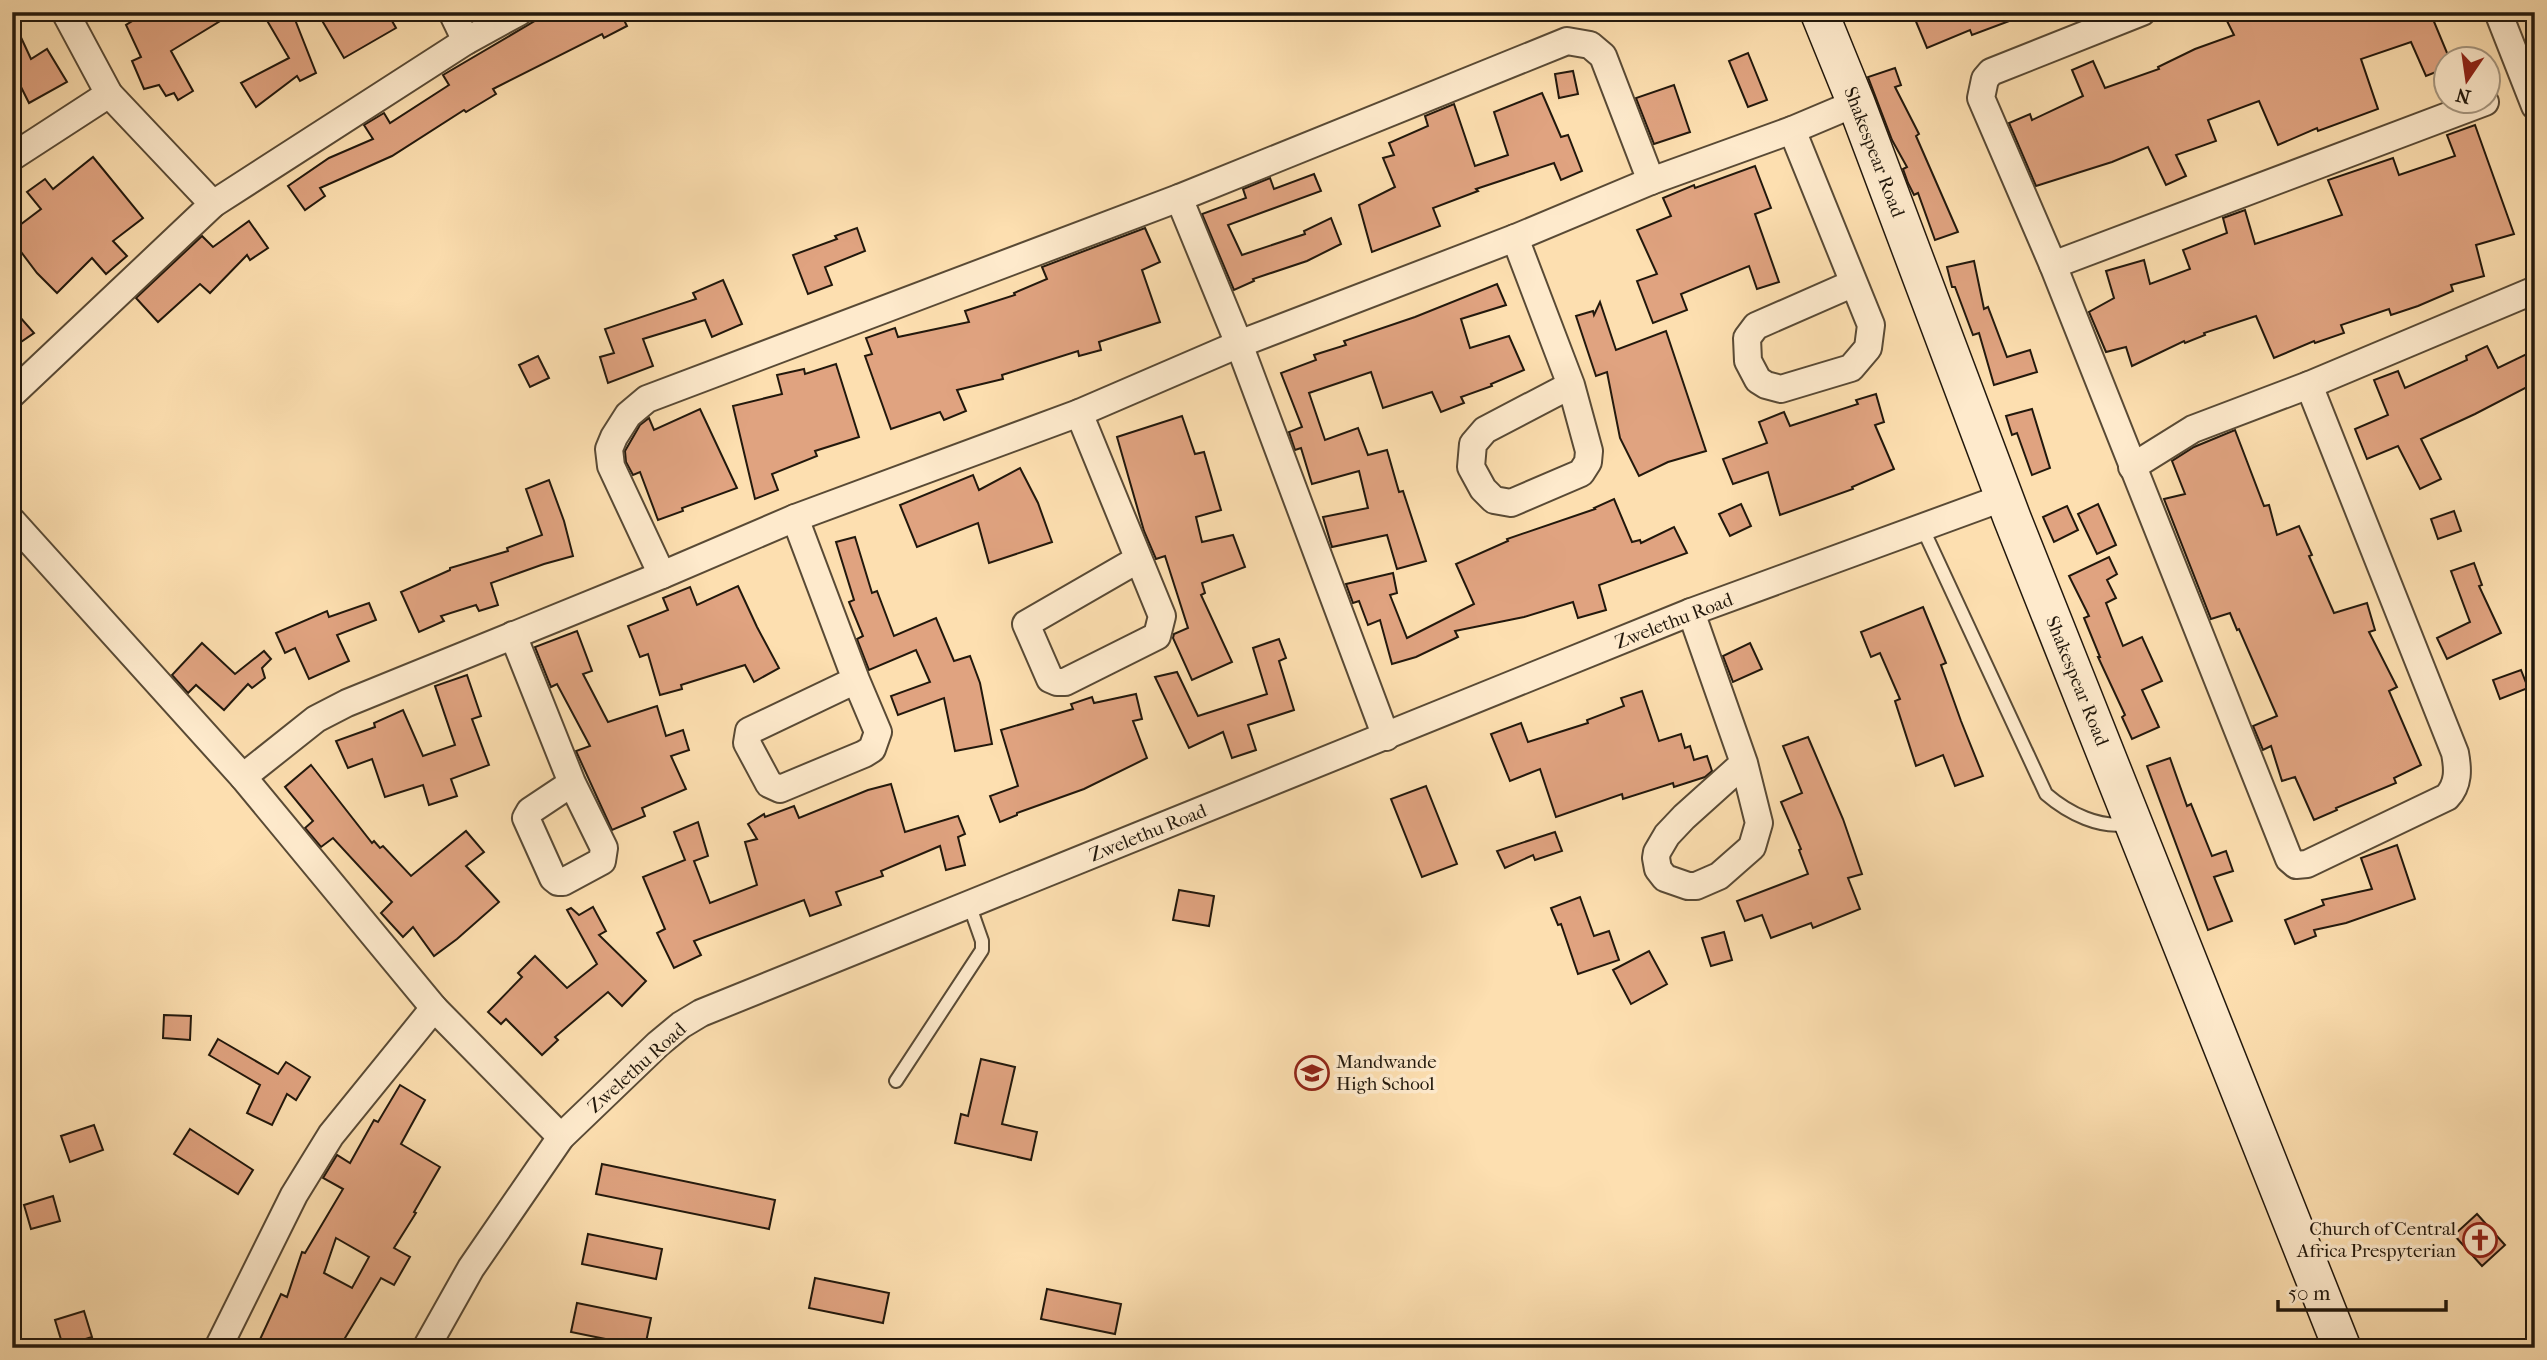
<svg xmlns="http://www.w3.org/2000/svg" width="2547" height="1360" font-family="'IM FELL French Canon',serif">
<rect width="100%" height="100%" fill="#fddfb0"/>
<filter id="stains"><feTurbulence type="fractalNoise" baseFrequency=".00286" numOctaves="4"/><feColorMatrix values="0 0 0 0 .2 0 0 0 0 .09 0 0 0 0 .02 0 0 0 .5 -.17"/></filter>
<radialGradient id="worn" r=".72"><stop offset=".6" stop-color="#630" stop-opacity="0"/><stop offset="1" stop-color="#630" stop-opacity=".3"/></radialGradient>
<g fill="#e0a380" stroke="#22180c" stroke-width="2" fill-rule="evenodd">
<polygon points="147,12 235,12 171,51 193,91 178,100 174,93 166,96 159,85 144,89 132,61 141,57 126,25"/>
<polygon points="262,12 292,12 316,73 300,81 297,76 256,107 241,83 289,58"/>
<polygon points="317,12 387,12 396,28 344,58"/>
<polygon points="550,12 620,12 627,26 604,38 602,34 493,89 496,94 466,112 464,110 392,156 320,188 325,196 305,210 288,186 329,158 373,139 364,125 384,113 390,123 449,85 443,75"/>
<polygon points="1912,12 2028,12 2028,14 1972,35 1970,30 1927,48"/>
<polygon points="2235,12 2430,12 2450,60 2446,60 2446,68 2426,76 2411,42 2361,59 2378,109 2318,131 2317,128 2278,145 2259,101 2208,120 2216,141 2176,155 2186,176 2166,185 2148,147 2112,162 2036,186 2009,123 2030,114 2032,120 2083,96 2072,70 2093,61 2105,88 2159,69 2158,67 2195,49 2234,35 2225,17"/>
<polygon points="12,18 31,59 47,49 67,82 29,103 12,69"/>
<polygon points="1748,53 1767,100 1748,107 1729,61"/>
<polygon points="1895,68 1901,85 1895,87 1919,134 1916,136 1958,232 1935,240 1918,193 1914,195 1908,183 1903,169 1907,167 1892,140 1868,77"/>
<polygon points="1573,71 1578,94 1559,98 1555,74"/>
<polygon points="1674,85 1690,132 1654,144 1636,98"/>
<polygon points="1542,93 1561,137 1568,135 1582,171 1561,180 1554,163 1476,189 1478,191 1433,208 1440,226 1372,252 1359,205 1395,187 1383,158 1394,155 1389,143 1428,126 1425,116 1454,104 1475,166 1508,155 1494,112"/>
<polygon points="2475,125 2514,234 2476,245 2484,276 2451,285 2453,291 2418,306 2391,315 2389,309 2341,325 2344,333 2315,343 2314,341 2274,358 2256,316 2204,333 2205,335 2185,343 2184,341 2132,366 2126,347 2106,352 2089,312 2114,298 2106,271 2144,260 2150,284 2190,269 2183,250 2227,233 2223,218 2245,210 2255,244 2342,215 2328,180 2393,158 2399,175 2455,156 2447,135"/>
<polygon points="93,157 143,218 113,241 127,256 106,274 92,258 57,293 37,273 12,240 12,231 41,209 27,192 45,179 53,189"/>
<polygon points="1755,166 1771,208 1755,214 1779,282 1757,289 1749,266 1681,294 1687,310 1653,323 1637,281 1657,274 1637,230 1671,216 1663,198 1694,185 1695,188"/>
<polygon points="1314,174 1321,191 1228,225 1242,255 1305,234 1304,231 1331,218 1341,244 1307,261 1253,279 1254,281 1234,290 1202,214 1246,198 1243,189 1270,178 1274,189"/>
<polygon points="249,221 268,248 250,260 247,255 210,293 200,284 158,322 136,298 202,236 213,247"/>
<polygon points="857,228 865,251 825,267 832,285 808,294 793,255 837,239 835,236"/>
<polygon points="1145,228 1160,262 1142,270 1160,322 1099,342 1101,350 1079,356 1078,351 1002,375 1003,379 957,390 966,411 944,420 940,412 891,429 865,356 872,354 866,338 895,328 898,337 969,322 965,311 1015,295 1014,293 1047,279 1042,267"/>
<polygon points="1974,261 1984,309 1988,307 2007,357 2030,350 2037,372 1994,385 1979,333 1973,335 1955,287 1952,287 1947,267"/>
<polygon points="723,280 742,324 712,337 705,320 643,339 653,366 608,383 600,357 614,353 605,329 696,299 693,293"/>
<polygon points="1497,284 1506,305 1461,319 1470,348 1509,336 1524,370 1491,384 1492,386 1461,397 1464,403 1441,412 1432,392 1383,408 1371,372 1309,393 1325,440 1358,428 1368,455 1387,450 1399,492 1403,491 1426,561 1397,569 1387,535 1332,547 1323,517 1368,508 1359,471 1312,484 1301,448 1295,450 1289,432 1302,427 1281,373 1316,360 1314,355 1346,345 1344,341 1415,317"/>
<polygon points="1600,302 1616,350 1666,331 1706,451 1668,462 1639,476 1620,438 1607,372 1596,376 1576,316 1593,311 1594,315"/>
<polygon points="12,308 34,333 12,348"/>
<polygon points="2487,346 2498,368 2535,350 2535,383 2475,414 2421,439 2441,479 2420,489 2398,446 2367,459 2355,429 2388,415 2374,380 2398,371 2405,388 2467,360 2466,356"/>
<polygon points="538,356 549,378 530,387 519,365"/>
<polygon points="836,364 859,437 815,451 817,456 772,474 778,490 755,499 733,406 782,394 777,375 804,369 805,374"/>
<polygon points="1876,394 1884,422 1875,425 1894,469 1852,487 1853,489 1780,515 1768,472 1733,484 1723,459 1767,443 1759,422 1784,412 1790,426 1858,404 1856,400"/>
<polygon points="700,409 737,488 682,508 683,511 658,520 640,472 633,475 626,462 625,451 640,425 649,418 654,430"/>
<polygon points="2032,409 2050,468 2032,475 2017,433 2012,435 2006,416"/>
<polygon points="1182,416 1195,454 1204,452 1221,510 1196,517 1202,542 1233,535 1245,567 1202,583 1205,593 1201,595 1232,662 1192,680 1173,638 1174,634 1188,628 1165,556 1156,559 1144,531 1117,437"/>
<polygon points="2235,430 2264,506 2269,505 2277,535 2299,526 2312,555 2309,556 2334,613 2367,603 2375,630 2369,632 2397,687 2389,691 2421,765 2394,778 2396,783 2336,808 2337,810 2314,820 2295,777 2282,781 2271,746 2263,750 2253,726 2277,716 2239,629 2237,630 2230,613 2211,619 2164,499 2185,494 2172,461 2194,447"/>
<polygon points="1020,468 1038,503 1052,542 989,563 978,523 917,547 900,505 973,475 979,490"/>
<polygon points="549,480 564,521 573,556 544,564 491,583 498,605 479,611 476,605 441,616 444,621 419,632 401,592 450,570 450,568 508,551 507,548 542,535 526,489"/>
<polygon points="1614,499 1632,542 1640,540 1641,543 1674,527 1687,553 1599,585 1606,610 1578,618 1573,602 1524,617 1455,631 1458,637 1416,657 1392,664 1380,620 1368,625 1359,601 1353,603 1346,584 1393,573 1397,593 1390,595 1407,638 1474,604 1456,564 1508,541 1507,539 1595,509 1594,508"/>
<polygon points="1741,504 1751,526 1730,536 1719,514"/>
<polygon points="2098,504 2116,545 2097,554 2078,514"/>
<polygon points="2067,506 2078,530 2054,542 2043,517"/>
<polygon points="2454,511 2461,531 2438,539 2431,519"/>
<polygon points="855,537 872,593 877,591 894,636 936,618 954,661 970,656 980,683 992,744 955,751 944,698 898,715 891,696 930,682 916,650 869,670 857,639 863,636 849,602 854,600 836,542"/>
<polygon points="2109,557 2117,574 2107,580 2116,598 2106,603 2123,646 2142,637 2162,681 2142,690 2159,727 2132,739 2122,717 2125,715 2098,657 2100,657 2084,618 2089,616 2069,576"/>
<polygon points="2474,563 2482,585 2479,586 2501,633 2447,659 2437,638 2470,622 2451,571"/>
<polygon points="738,586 757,627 779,668 754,682 745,665 681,685 682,689 660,695 648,654 640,657 628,626 668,610 663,598 690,587 697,605"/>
<polygon points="369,603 376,620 337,635 349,661 309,679 295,648 285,653 276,633 327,611 329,617"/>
<polygon points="1923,607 1946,663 1941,665 1961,721 1983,776 1955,786 1943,755 1916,766 1895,701 1900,699 1880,653 1871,657 1861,632"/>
<polygon points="577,631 592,671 583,674 608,722 657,706 666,736 683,730 689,750 671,756 686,789 642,808 645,816 612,830 576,751 590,746 557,684 551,687 535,647"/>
<polygon points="1279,639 1286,658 1279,661 1294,710 1248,725 1256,750 1232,758 1223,732 1189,748 1155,677 1177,672 1198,716 1267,694 1253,648"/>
<polygon points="202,643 235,674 264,651 271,659 262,668 265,678 252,688 248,684 224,710 196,685 188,693 172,675"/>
<polygon points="1750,643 1762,669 1733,682 1723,656"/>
<polygon points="2521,670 2528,688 2500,699 2493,680"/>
<polygon points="467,675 481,716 472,719 489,765 451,779 457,796 429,805 423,785 385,797 372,759 348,768 336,741 375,727 374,723 403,710 423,756 455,745 435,686"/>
<polygon points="1642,691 1659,741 1681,734 1685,748 1690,746 1694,760 1707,756 1712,771 1705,777 1674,787 1673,783 1623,799 1622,794 1556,817 1540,769 1510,781 1491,734 1521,723 1528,742 1588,723 1587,720 1624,706 1621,698"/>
<polygon points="1136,694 1142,719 1133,721 1147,758 1084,789 1017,813 1017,815 1000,822 990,796 1018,786 1001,730 1073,709 1071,704 1092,697 1094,703"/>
<polygon points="1808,737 1843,819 1862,874 1848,878 1860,909 1813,928 1811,923 1771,938 1762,915 1745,921 1737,901 1808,874 1799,850 1801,849 1781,802 1802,793 1783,746"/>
<polygon points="2170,758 2187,806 2191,804 2212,856 2226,851 2233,871 2214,877 2232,921 2208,930 2147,766"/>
<polygon points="311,765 372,843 374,841 380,848 383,846 411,876 466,831 484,852 466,866 499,902 457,939 434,956 413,927 403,937 381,913 392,902 333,838 321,847 305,828 313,821 285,787"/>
<polygon points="891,784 905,832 958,816 965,834 958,837 965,865 946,870 940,846 881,871 883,876 836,892 841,905 810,916 804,900 694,941 701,955 674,968 657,933 665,929 643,877 685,860 674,832 698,822 708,856 694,861 710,903 757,885 745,842 757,839 748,824 764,814 765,817 794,806 799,818 868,790"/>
<polygon points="1426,786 1457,864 1422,877 1391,799"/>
<polygon points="1555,832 1562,851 1535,860 1533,855 1505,868 1497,851"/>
<polygon points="2397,845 2415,899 2346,923 2314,930 2316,936 2295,944 2285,920 2324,905 2322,900 2372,889 2361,858"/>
<polygon points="1179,890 1214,896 1209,926 1173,920"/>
<polygon points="1580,897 1594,936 1609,931 1619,960 1578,974 1561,924 1558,925 1551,908"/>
<polygon points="593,907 606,931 599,935 646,981 622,1006 608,992 555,1037 558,1040 542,1055 506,1019 501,1024 488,1012 522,977 518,973 535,956 567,988 597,964 567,910 571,908 579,915"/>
<polygon points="1724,932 1732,960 1711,966 1702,938"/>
<polygon points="1649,951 1667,984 1631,1004 1613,970"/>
<polygon points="164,1015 191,1016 190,1040 163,1038"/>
<polygon points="218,1039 278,1074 286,1062 310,1077 296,1100 287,1094 272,1125 247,1113 260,1085 209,1055"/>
<polygon points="981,1059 1015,1067 1002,1124 1037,1132 1031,1160 955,1143 961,1114 968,1116"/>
<path d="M400,1085L425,1100L401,1144L440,1167L414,1212L416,1213L394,1248L410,1257L394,1285L381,1278L339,1348H256L281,1294L287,1297L302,1252L305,1253L343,1189L323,1178L337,1155L350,1163L374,1120L378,1122ZM336,1238L369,1257L352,1288L324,1273Z"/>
<polygon points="94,1125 103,1150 70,1162 61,1136"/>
<polygon points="190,1129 253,1170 238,1194 174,1154"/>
<polygon points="602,1164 775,1200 769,1229 596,1194"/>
<polygon points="53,1196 60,1221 31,1229 24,1205"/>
<polygon points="2477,1214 2505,1245 2482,1266 2454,1235"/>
<polygon points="588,1234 662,1249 656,1279 582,1264"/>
<polygon points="815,1278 889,1293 883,1323 809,1308"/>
<polygon points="1047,1289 1121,1304 1115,1334 1041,1319"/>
<polygon points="577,1303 651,1318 645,1347 571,1332"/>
<polygon points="84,1311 92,1337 63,1346 55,1320"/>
</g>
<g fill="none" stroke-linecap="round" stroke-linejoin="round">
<g stroke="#594a35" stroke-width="16">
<g id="lane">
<path d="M1922,527L2046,794C2068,813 2101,830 2130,823"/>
<polyline points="896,1081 982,950 982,941 969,904"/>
</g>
</g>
<g stroke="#594a35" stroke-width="30">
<g id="street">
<polyline points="65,12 109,94 213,204"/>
<polyline points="452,12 466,41"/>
<path d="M2142,12L1991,72L1985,79L1981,98L2053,265L2289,859L2296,865L2307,864L2447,797C2459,784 2458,769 2455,753L2309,385"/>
<polyline points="2498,12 2535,106"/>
<polyline points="1792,130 1871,325 1868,348 1851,368 1781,389 1766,385 1758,380 1748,361 1747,338 1756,326 1854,283"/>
<polyline points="12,157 109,94"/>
<polyline points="1179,198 1239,344 1386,737"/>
<polyline points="1515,238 1571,385 1589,451 1588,462 1581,473 1511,503 1494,500 1483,489 1471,467 1473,444 1485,430 1571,385"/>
<polyline points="2053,265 2485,102"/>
<polyline points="12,394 213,204 466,41 519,12"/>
<polyline points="1079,413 1162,616 1157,636 1065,682 1057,682 1050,679 1026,624 1137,560"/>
<polyline points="2132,467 2193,429 2309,385 2535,290"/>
<polyline points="795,518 856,680 878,732 872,749 864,754 780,789 769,784 747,743 749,731 856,680"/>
<polyline points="12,521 243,777 434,1008 561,1137"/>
<polyline points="662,575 611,466 609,449 614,437 628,415 647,399 1179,198 1567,41 1590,45 1603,56 1651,181"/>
<polyline points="1691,612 1744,763 1759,823 1752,847 1719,876 1696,886 1688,886 1665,878 1658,869 1656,858 1657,852 1667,835 1684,817 1744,763"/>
<polyline points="513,635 572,783 604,848 602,861 563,882 558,882 553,878 526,818 530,811 572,783"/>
<polyline points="243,777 316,719 347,703 662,575 795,518 1079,413 1239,344 1515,238 1651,181 1792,130 1856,103"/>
<polyline points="218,1348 294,1195 331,1135 434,1008"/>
<polyline points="426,1348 471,1268 561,1137 658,1044 681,1025 701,1013 1691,612 2005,497"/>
</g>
</g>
<g stroke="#22180c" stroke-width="40">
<polyline id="secondary" points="1819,12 1856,103 2012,518 2342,1348"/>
</g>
<use href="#lane" stroke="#feeacc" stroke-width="12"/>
<use href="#street" stroke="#feeacc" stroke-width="26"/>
<use href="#secondary" stroke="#feeacc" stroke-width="37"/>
</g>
<defs>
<g id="school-ring" transform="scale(1.75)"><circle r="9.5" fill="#feeacc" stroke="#8f2418" stroke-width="1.5"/><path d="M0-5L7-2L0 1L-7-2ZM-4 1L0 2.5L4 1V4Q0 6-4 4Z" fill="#8f2418"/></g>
<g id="church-ring" transform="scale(1.75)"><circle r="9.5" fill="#feeacc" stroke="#8f2418" stroke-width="1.5"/><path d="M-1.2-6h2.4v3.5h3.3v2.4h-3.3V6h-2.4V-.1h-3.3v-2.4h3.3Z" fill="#8f2418"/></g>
</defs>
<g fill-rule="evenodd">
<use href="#school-ring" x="1312" y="1073"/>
<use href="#church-ring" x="2480" y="1240"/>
</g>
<g text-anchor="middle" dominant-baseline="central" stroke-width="7" stroke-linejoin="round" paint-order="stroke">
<g font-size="19" fill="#22180c" stroke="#feeacc">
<text transform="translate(1874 152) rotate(69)">Shakespear Road</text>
<text transform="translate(1674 621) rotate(-21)">Zwelethu Road</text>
<text transform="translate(2077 681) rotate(68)">Shakespear Road</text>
<text transform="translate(1148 833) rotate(-22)">Zwelethu Road</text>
<text transform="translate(637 1068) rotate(-42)">Zwelethu Road</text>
</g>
<g font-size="19" fill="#22180c" stroke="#feeacc" text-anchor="start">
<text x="1336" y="1062">Mandwande<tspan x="1336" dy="22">High School</tspan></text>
<text x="2456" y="1229" text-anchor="end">Church of Central<tspan x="2456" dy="22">Africa Prespyterian</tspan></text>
</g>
</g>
<rect width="2547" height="1360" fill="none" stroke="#fddfb0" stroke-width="42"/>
<rect x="14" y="14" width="2519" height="1332" fill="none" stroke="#22180c" stroke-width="3.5"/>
<rect x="21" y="21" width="2505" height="1318" fill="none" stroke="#22180c" stroke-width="2"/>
<g transform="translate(2467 80) rotate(193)"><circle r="33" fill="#feeacc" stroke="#a6967f" stroke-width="2"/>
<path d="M0-5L12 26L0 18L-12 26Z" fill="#8f2418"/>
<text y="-10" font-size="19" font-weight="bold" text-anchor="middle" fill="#22180c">N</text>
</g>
<path d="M2278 1300v10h168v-10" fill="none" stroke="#22180c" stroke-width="3.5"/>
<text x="2288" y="1300" font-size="21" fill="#22180c" stroke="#feeacc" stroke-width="5" paint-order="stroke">50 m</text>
<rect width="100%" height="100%" filter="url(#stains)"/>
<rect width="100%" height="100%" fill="url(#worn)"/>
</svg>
